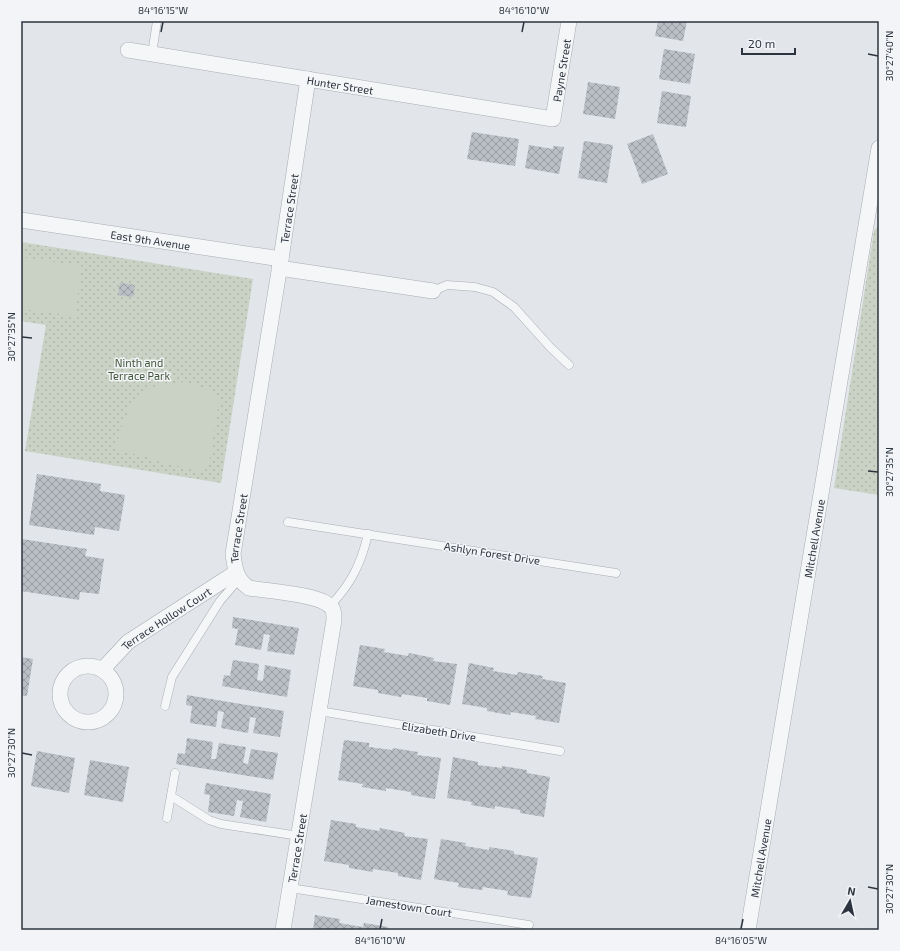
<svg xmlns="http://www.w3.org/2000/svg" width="900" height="951" font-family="'Exo 2',sans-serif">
<defs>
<pattern id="park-dots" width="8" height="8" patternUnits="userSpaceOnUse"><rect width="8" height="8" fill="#c9d2c4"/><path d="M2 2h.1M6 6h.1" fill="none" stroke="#adb5a9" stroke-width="1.8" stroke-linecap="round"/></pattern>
<pattern id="building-cross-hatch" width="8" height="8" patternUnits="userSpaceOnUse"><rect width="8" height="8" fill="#babfc5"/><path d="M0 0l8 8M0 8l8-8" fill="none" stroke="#979ca1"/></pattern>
</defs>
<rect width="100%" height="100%" fill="#e2e5e9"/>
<g fill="url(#park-dots)">
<polygon points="879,225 879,495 834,488 874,231"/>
<polygon points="21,242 253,279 221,483 25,451 46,325 21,321"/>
</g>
<g fill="#c9d2c4">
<polygon points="21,257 82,266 75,316 21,309"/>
<path d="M186,382C201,385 209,389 219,401L209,466L200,472L116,449C121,425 128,400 152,388C162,383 175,383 186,382Z"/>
</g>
<g fill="url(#building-cross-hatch)">
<polygon points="658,21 687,21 683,41 655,36"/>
<polygon points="664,49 695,54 690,84 659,79"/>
<polygon points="588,82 620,87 615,119 583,114"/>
<polygon points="662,91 691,96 686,127 657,123"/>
<polygon points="472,132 519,139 515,166 467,159"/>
<polygon points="653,134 668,174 642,184 627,144"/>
<polygon points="584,141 613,145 607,183 578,178"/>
<polygon points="529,145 553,149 553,146 564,147 559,174 525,168"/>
<polygon points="120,283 135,285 133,297 118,295"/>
<polygon points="37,474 101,484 100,491 125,495 119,531 95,527 94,535 29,525"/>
<polygon points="22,539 87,549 85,556 104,559 99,594 80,592 79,600 21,591"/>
<polygon points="233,617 299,628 294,655 267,651 270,635 264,634 261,650 235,645 238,629 232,628"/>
<polygon points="360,645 385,649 384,652 408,656 409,653 434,658 433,661 457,664 450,705 427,701 427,698 402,694 401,697 378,693 378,690 353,686"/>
<polygon points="21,657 33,659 27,696 21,695"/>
<polygon points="233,660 259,664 257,680 263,681 265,665 291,670 287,697 222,686 224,675 230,676"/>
<polygon points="469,663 494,668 493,671 517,675 518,672 543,676 542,679 566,683 559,723 535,719 536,716 511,712 510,715 487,711 487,708 462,704"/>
<polygon points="187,695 284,711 280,737 253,733 256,718 250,717 248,733 221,728 224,712 218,711 216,727 190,723 192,706 186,705"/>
<polygon points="187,738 213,742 211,759 216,759 219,743 246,747 243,763 248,764 251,749 278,753 273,780 176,764 178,753 185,754"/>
<polygon points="344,740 369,743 369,747 392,750 393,748 418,752 417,755 441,758 435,799 411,795 411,792 386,788 386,791 362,787 363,784 338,780"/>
<polygon points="37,751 75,758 69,793 31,786"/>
<polygon points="453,757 478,762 478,765 502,768 502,766 527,770 527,773 550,777 544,817 520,813 520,810 495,806 495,809 471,805 472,802 447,798"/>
<polygon points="90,760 129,767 123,802 84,795"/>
<polygon points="206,783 271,794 266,822 240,817 243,801 237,800 234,816 208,812 210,795 204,794"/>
<polygon points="331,820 356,824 356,827 379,831 380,828 405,833 404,836 428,839 421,880 398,876 398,873 373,869 373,872 349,868 349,865 324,861"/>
<polygon points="441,839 466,843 465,846 489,850 489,847 514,851 514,854 538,858 531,898 507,895 508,891 483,887 482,890 458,887 459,883 434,879"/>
<polygon points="315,915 340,919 339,923 363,927 364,923 388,927 388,930 313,930"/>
</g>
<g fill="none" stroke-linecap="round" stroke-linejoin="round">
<g stroke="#a8acb3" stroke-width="9">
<g id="lane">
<polyline points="152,54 157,21"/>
<polyline points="433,291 447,285 475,287 493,292 514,307 550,347 569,365"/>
<polyline points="288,522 616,573"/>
<path d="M330,606C351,584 361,564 368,534"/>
<polyline points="165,706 172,677 220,601 239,579"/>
<polyline points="319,711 560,751"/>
<polyline points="171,796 209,820 221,824 299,836"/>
<polyline points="167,818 175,773"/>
<polyline points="290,888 529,925"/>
</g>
</g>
<g stroke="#a8acb3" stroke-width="16">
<g id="street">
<path id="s1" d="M128,50L553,119L569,21"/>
<path id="s2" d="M21,220L281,259"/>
<polyline points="279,268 433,291"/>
<circle cx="88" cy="694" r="28"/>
<path id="s3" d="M102,670L128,642L235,573"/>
<path id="s4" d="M283,930L334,620C334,615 334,609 330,606C318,594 267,591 249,588C236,579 235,569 233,554L281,259L308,79"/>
<path id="s5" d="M748,930L879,148"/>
</g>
</g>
<use href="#lane" stroke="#f5f6f8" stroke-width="8"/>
<use href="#street" stroke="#f5f6f8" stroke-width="15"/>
</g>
<path fill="none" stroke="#2c343f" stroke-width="1.5" d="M161,32L163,22M522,32L524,22M868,54L878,56M22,337L32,338M868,471L878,472M22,753L32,755M868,887L878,889M380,929L382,919M741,929L743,919"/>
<g text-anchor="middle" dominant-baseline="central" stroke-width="3" stroke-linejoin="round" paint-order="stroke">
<g font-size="11" fill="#2c343f" stroke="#f2f4f7">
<text stroke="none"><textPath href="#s1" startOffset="480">Payne Street</textPath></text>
<text stroke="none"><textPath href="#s1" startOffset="215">Hunter Street</textPath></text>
<text stroke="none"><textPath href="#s4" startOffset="802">Terrace Street</textPath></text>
<text stroke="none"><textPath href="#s2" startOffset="131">East 9th Avenue</textPath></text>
<text stroke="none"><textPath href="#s4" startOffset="478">Terrace Street</textPath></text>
<text stroke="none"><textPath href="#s5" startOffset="397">Mitchell Avenue</textPath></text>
<text transform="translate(492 553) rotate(9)">Ashlyn Forest Drive</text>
<text stroke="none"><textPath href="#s3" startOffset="83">Terrace Hollow Court</textPath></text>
<text transform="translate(439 731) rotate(9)">Elizabeth Drive</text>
<text stroke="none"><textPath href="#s4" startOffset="83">Terrace Street</textPath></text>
<text stroke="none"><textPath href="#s5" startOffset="73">Mitchell Avenue</textPath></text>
<text transform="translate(409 906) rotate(9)">Jamestown Court</text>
</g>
<g font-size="11" fill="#43593b" stroke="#f2f4f7">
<text x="139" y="362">Ninth and<tspan x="139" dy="13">Terrace Park</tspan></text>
</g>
</g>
<rect width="900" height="951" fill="none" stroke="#f2f4f7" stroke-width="44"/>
<g transform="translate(850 901) rotate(9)" stroke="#f2f4f7" stroke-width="3" paint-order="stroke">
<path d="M0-3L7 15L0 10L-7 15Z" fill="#2c343f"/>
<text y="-6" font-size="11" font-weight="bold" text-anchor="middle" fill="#2c343f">N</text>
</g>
<path d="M742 48v6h53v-6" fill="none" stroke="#2c343f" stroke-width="2"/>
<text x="748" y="48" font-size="12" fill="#2c343f" stroke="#f2f4f7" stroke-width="3" paint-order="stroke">20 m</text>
<rect x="22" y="22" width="856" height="907" fill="none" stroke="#2c343f" stroke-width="1.5"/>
<g font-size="10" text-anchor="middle" fill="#2c343f">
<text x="163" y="14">84°16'15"W</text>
<text x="524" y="14">84°16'10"W</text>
<text transform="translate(889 56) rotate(-90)" y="4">30°27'40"N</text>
<text transform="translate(11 337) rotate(-90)" y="4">30°27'35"N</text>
<text transform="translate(889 472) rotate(-90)" y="4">30°27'35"N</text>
<text transform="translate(11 753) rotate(-90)" y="4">30°27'30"N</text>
<text transform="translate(889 889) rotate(-90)" y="4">30°27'30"N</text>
<text x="380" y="944">84°16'10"W</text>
<text x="741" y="944">84°16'05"W</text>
</g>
</svg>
